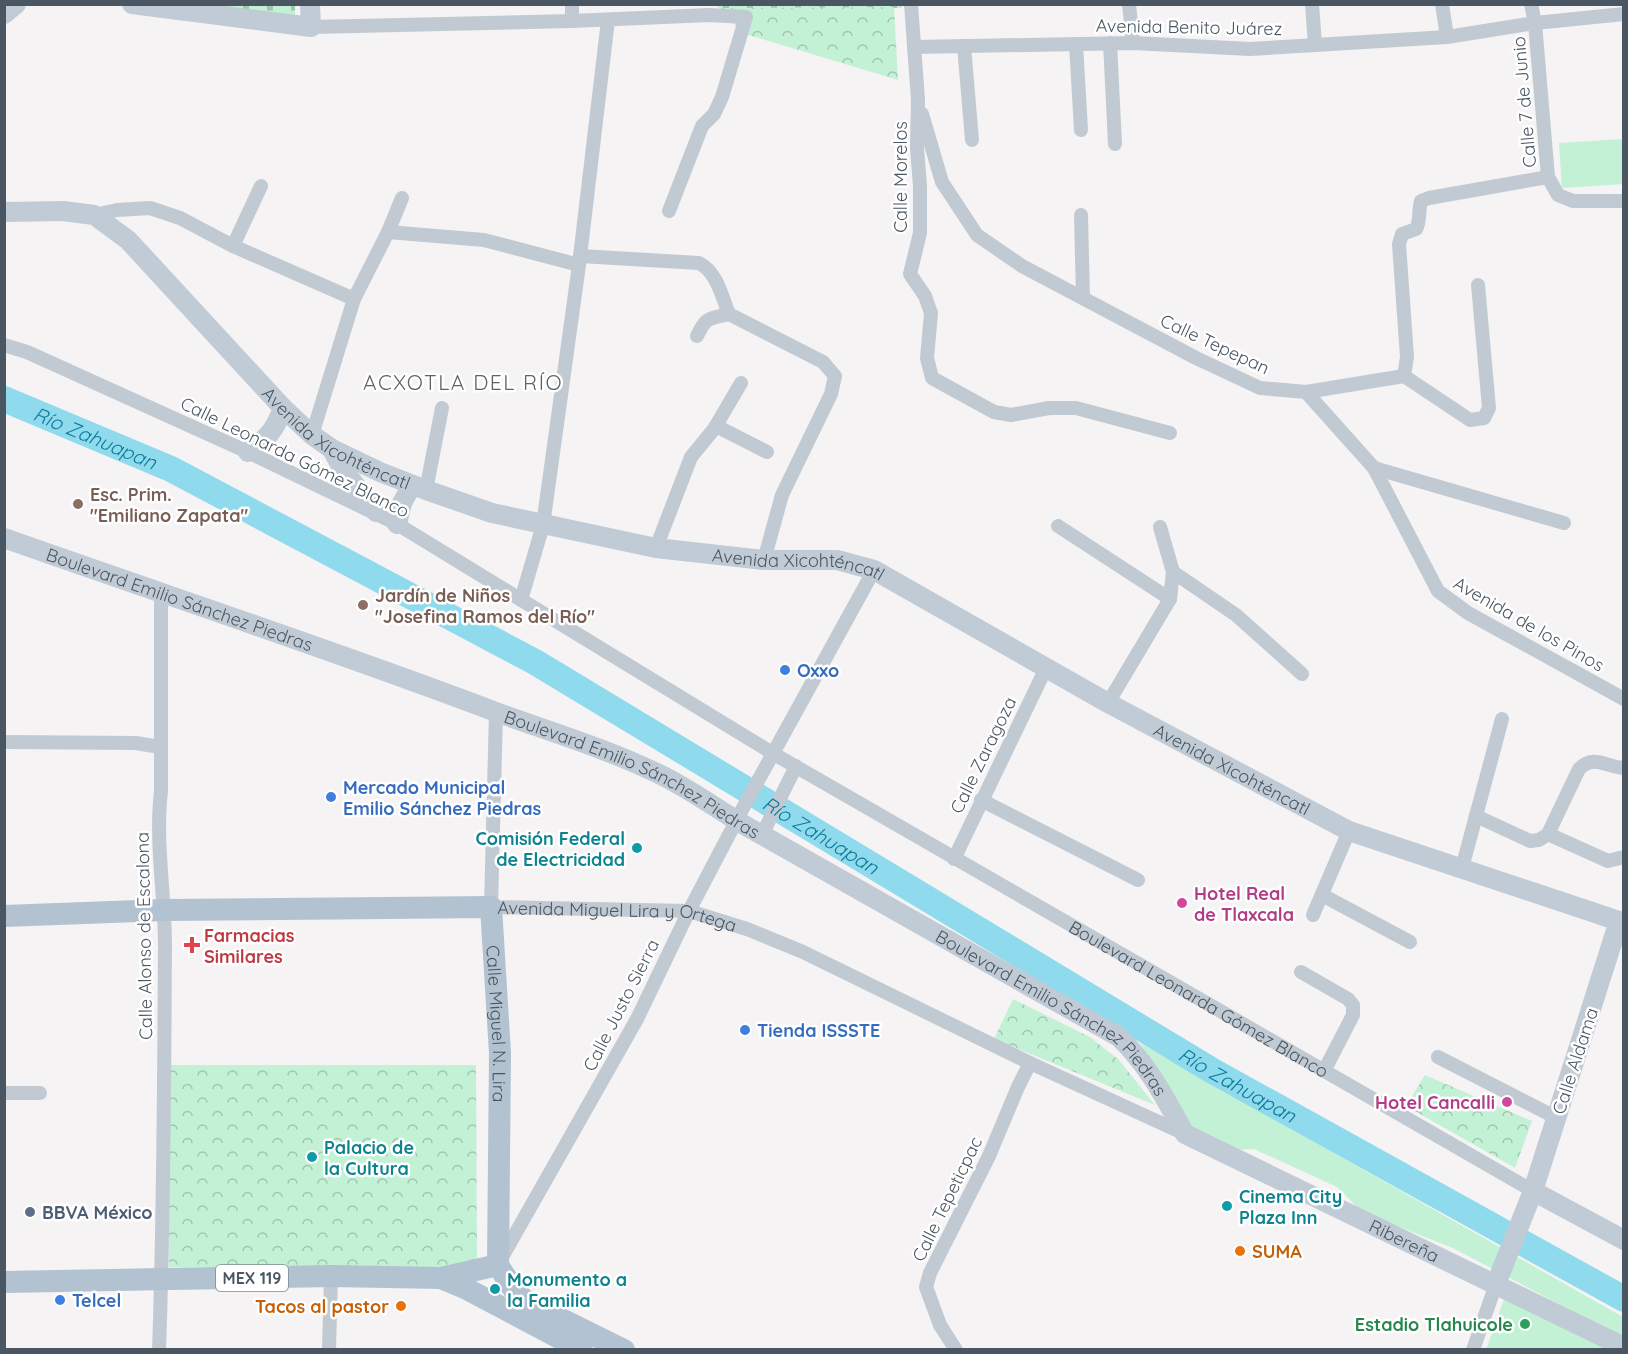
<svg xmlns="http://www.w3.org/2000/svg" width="1628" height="1354" font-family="Quicksand,sans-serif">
<defs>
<pattern id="cemetery-stones" width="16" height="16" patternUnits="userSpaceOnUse" patternTransform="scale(1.5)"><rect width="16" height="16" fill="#c3f1d5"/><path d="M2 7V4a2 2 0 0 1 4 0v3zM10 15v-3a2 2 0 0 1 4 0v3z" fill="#a0c6b0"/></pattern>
<pattern id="park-crowns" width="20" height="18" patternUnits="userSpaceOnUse" patternTransform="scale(1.5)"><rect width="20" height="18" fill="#c3f1d5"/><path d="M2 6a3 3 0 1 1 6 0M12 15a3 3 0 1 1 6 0" fill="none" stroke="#a0c6b0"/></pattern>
</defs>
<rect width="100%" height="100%" fill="#f5f3f3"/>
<g fill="#c3f1d5">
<polygon points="1623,139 1623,184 1562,188 1559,143"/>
<polygon points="1140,1043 1623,1317 1623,1338 1455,1249 1362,1212 1337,1187 1254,1149 1233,1150 1198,1137"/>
<polygon points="1504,1299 1607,1349 1486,1350"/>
</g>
<g fill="url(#cemetery-stones)">
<polygon points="201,4 295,5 295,18"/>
<polygon points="714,4 902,4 902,8 719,8"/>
</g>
<g fill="url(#park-crowns)">
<polygon points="894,7 898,80 742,33 719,8"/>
<polygon points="1013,999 1090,1037 1119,1060 1155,1105 994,1039"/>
<polygon points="168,1065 476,1065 477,1267 169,1267"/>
<polygon points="1425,1075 1532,1121 1515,1168 1406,1106"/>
</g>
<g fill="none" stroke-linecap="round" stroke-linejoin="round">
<path stroke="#90daee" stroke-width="26" id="s1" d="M4,399L171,469L535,662L1211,1070L1624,1299"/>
<g stroke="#c1cad2" stroke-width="14">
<polyline points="572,4 572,21"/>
<polyline points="911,4 918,100 917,148 920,186 920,233 910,274 925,296 931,313 927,358 932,378 994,412 1011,415 1049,408 1076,408 1170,433"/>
<polyline points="1129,4 1133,43"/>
<polyline points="1312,4 1315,45"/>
<polyline points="1442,4 1447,37"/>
<polyline points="1531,4 1535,23 1548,177 1558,195 1573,201 1624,201"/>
<polyline points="311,27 572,21 709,15 746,17 722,97 714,114 702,126 669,211"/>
<polyline points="1110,43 1115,144"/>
<polyline points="1076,44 1081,130"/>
<polyline points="964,46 972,140"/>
<polyline points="914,47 1133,43 1250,49 1447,37 1535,23 1624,14"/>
<polyline points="922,114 942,182 977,235 1022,266 1196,358 1260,388 1306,392 1404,376"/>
<polyline points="94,215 117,210 150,208 180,218 233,246 354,299"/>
<polyline points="1081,215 1083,298"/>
<polyline points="388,232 484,240 579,265"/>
<polyline points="233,246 261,186"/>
<path d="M580,256L699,263C717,272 722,297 729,314"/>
<polyline points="729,314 823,362 835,376 831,394 782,495 764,560"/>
<path d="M697,336C706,317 708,319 729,314"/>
<path id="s2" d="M4,345L27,352L248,452L397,524L774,754L1533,1191"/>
<path d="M1404,376L1407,357L1399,244L1402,234L1416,229C1421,220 1418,211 1421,201L1429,198L1548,177"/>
<polyline points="1404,376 1470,420 1484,418 1489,408 1478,285"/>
<polyline points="1306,392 1374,468 1438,591 1468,613 1624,699"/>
<polyline points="716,426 767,452"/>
<polyline points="312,435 354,299 388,232 402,198"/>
<polyline points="1374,468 1564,523"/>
<polyline points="426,490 442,408"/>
<polyline points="1058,526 1170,599"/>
<polyline points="656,548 691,457 714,429 741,383"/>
<polyline points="1173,572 1236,615 1302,674"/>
<polyline points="521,600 543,525 579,265 608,20"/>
<polyline points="1108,703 1170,599 1173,572 1160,527"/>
<path id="s3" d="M496,712L491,907L689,911L747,929L803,952L1030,1063L1185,1134"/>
<polyline points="4,742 136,743 160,747"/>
<polyline points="981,800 1138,880"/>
<path d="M1476,816L1530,841L1539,840L1548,834L1579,769C1594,754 1606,767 1624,768"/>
<polyline points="1548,834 1608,861 1624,857"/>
<polyline points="762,835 796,766"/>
<polyline points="954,859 1046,668"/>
<polyline points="1462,868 1502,719"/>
<polyline points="1322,895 1410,942"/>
<polyline points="1313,915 1349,831"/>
<polyline points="1301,972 1348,999 1353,1005 1353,1015 1324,1071"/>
<polyline points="1438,1057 1557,1118"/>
<polyline points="4,1093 40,1093"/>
<polyline points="501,1259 637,1019 689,911 743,808 874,570"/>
<path d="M159,1350C164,1215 164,1080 165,945C165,895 155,842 161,791V591"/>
<polyline points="329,1350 331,1276"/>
<polyline points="956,1350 940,1325 926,1287 930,1273 989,1156 1018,1087 1030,1063"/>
<polyline points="1473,1350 1496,1284"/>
</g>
<g stroke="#c1cbd6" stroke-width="20">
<polyline points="132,4 311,27 310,4"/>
<polyline points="4,14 16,4"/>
<path id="s4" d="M4,212L63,211L94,215L128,240L283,408L312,435L332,449L380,472L426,490L492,513L656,548L764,560H837L874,570L1108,703L1349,831L1619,921L1533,1191L1496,1284"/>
<polyline points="332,449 342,468 376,512"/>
<path d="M248,452C267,439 275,430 283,408"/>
<polyline points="397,524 402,503 412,485"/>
<path id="s5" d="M4,538C168,596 333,650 496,712C551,732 608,749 661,775C696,792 727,817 762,835L1119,1037C1149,1066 1165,1098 1185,1134L1624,1347"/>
<polyline points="1533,1191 1624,1240"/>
</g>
<g stroke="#b3c2d1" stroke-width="22">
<path id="s6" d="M4,916L165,910L491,907L500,1053L498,1265"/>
<polyline points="498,1265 514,1290 527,1302 624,1350"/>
<polyline points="441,1278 465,1288 582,1350"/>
<polyline points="4,1282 331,1276 441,1278 498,1265"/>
</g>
</g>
<g fill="#8d6e63" stroke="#fff" stroke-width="2">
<circle cx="78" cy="504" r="6"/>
<circle cx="363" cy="605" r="6"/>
</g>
<g fill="#3f7fe0" stroke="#fff" stroke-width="2">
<circle cx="785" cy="670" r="6"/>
<circle cx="331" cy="797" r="6"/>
<circle cx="745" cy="1030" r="6"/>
<circle cx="60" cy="1300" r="6"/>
</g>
<g fill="#0f9aa8" stroke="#fff" stroke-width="2">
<circle cx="637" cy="848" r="6"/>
<circle cx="312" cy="1157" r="6"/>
<circle cx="1227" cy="1206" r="6"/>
<circle cx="495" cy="1289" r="6"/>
</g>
<g fill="#d1479c" stroke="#fff" stroke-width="2">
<circle cx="1182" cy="903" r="6"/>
<circle cx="1507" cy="1102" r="6"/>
</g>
<path fill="#e0444e" stroke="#fff" stroke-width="2" d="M189 936h6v6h6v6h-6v6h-6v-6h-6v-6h6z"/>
<circle fill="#5c6f8a" stroke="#fff" stroke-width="2" cx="30" cy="1212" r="6"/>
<g fill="#e8710a" stroke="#fff" stroke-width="2">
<circle cx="1240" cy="1251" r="6"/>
<circle cx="401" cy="1306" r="6"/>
</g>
<circle fill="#2e9e5b" stroke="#fff" stroke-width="2" cx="1525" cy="1324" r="6"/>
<g text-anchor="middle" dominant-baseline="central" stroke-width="5" stroke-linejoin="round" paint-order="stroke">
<rect fill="#fff" stroke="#808990" stroke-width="1.5" x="216" y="1265" width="72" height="26" rx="4.5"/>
<g font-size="16" font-weight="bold" fill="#4a5661">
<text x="252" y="1278">MEX 119</text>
</g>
<g font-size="18" fill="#4a5661" stroke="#fff">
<text transform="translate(1189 27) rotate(1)">Avenida Benito Juárez</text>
<text transform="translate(1524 102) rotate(-95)">Calle 7 de Junio</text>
<text transform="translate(900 177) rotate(-90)">Calle Morelos</text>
<text transform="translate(1215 344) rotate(25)">Calle Tepepan</text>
<text stroke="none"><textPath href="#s4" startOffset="423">Avenida Xicohténcatl</textPath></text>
<text transform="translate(295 457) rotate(26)">Calle Leonarda Gómez Blanco</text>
<text stroke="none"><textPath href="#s4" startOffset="909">Avenida Xicohténcatl</textPath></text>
<text stroke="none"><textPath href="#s5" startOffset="186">Boulevard Emilio Sánchez Piedras</textPath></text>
<text transform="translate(1529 624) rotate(30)">Avenida de los Pinos</text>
<text transform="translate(983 755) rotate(-64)">Calle Zaragoza</text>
<text stroke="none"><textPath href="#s4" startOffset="1395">Avenida Xicohténcatl</textPath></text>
<text stroke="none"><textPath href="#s5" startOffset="672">Boulevard Emilio Sánchez Piedras</textPath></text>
<text stroke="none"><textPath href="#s3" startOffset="322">Avenida Miguel Lira y Ortega</textPath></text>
<text transform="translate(144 936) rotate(-91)">Calle Alonso de Escalona</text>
<text stroke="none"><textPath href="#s2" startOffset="1364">Boulevard Leonarda Gómez Blanco</textPath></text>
<text transform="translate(621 1005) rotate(-63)">Calle Justo Sierra</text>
<text stroke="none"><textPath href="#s5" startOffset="1158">Boulevard Emilio Sánchez Piedras</textPath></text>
<text stroke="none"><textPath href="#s6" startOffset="604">Calle Miguel N. Lira</textPath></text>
<text transform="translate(1575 1061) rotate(-72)">Calle Aldama</text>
<text transform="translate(947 1199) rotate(-64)">Calle Tepeticpac</text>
<text stroke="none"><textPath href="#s5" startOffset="1588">Ribereña</textPath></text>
</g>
<g font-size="18" font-weight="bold" fill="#785e54" stroke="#fff" text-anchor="start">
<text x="90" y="494">Esc. Prim.<tspan x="90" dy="21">"Emiliano Zapata"</tspan></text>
<text x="375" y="595">Jardín de Niños<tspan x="375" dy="21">"Josefina Ramos del Río"</tspan></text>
</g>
<g font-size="18" font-weight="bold" fill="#366cbe" stroke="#fff" text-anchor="start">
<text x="797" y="670">Oxxo</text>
<text x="343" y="787">Mercado Municipal<tspan x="343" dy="21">Emilio Sánchez Piedras</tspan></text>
<text x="757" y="1030">Tienda ISSSTE</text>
<text x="72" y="1300">Telcel</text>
</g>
<g font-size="18" font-weight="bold" fill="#0d838f" stroke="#fff" text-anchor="start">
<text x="625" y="838" text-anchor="end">Comisión Federal<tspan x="625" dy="21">de Electricidad</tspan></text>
<text x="324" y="1147">Palacio de<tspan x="324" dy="21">la Cultura</tspan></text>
<text x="1239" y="1196">Cinema City<tspan x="1239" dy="21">Plaza Inn</tspan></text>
<text x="507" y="1279">Monumento a<tspan x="507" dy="21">la Familia</tspan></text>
</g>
<g font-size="18" font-weight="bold" fill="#b23c85" stroke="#fff" text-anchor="start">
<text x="1194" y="893">Hotel Real<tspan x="1194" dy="21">de Tlaxcala</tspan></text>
<text x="1495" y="1102" text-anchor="end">Hotel Cancalli</text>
</g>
<g font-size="18" font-weight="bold" fill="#be3a42" stroke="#fff" text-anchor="start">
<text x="204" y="935">Farmacias<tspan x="204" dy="21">Similares</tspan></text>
</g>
<g font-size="18" font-weight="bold" fill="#4e5e75" stroke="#fff" text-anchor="start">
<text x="42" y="1212">BBVA México</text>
</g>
<g font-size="18" font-weight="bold" fill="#c56008" stroke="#fff" text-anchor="start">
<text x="1252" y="1251">SUMA</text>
<text x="389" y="1306" text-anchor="end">Tacos al pastor</text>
</g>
<g font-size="18" font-weight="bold" fill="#27864d" stroke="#fff" text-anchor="end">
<text x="1513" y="1324">Estadio Tlahuicole</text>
</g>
<g font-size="20" font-style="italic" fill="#0c7c9b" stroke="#fff">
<text stroke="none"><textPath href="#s1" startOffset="99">Río Zahuapan</textPath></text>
<text stroke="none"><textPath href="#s1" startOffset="927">Río Zahuapan</textPath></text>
<text stroke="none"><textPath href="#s1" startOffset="1413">Río Zahuapan</textPath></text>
</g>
<g font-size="21" letter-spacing="1.5" fill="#5f6368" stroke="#fff">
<text x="463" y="382">ACXOTLA DEL RÍO</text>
</g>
</g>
<rect width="1628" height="1354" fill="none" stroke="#4a5661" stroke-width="12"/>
</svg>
